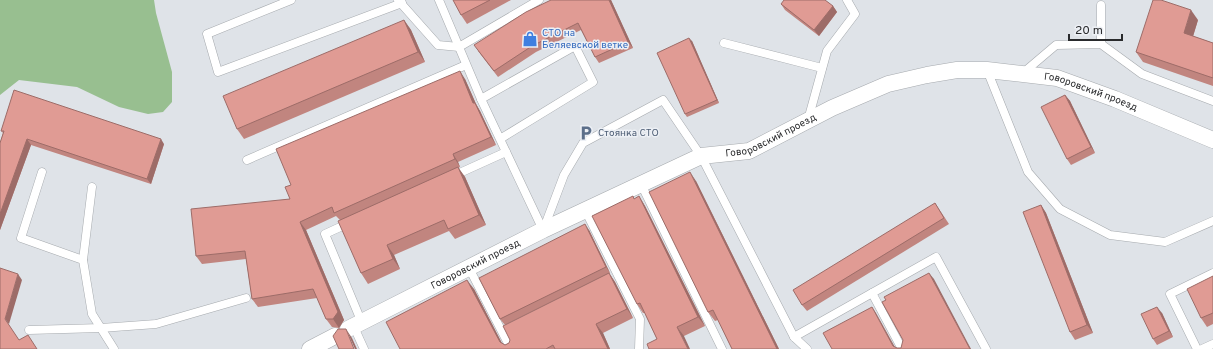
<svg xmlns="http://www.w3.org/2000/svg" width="1213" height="349" font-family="Overpass,sans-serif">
<rect width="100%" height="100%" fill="#dfe3e8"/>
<polygon fill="#98bf90" points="0,0 154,0 156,13 172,72 172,102 163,112 148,114 119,107 77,87 19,80 0,95"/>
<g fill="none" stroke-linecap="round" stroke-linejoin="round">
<g stroke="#a6aaae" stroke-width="9">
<g id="lane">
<polyline points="291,0 207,34 218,72 402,3"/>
<polyline points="398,0 438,45 459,47 539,0"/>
<polyline points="439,0 481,99"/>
<polyline points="1101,5 1101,44"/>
<polyline points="724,43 822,68"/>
<polyline points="987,70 1028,172 1060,209 1110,235 1165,242 1213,221"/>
<polyline points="1023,73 1056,45 1101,44 1142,74 1213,101"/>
<polyline points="808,120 827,51 855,14 847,0"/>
<polyline points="500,139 593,82 575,46 481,99 543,230"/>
<polyline points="247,160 466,65"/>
<polyline points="42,172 21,238 83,260 92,314 114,349"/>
<polyline points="453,176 506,152"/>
<polyline points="641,184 722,349"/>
<polyline points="585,210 640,319 639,349"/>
<polyline points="349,223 325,234 362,323"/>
<polyline points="544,228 564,175 583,143 663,100 701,156 794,337 807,349"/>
<polyline points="83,260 92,187"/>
<polyline points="469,268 511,349"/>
<polyline points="872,293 902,349"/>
<polyline points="354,327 364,349"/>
<polyline points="29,330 101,328 156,324 246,298"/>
<polyline points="794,337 936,257 986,349"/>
<polyline points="1197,349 1170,294 1213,273"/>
<polyline points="1202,349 1213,344"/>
</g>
</g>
<g stroke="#a6aaae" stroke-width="17">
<g id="street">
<path id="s1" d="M348,329L543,230L701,156L749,151L832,108L888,84L927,75L957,70H987L1057,78L1115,99L1213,140"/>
<polyline points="310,349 335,336"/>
</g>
</g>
<use href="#lane" stroke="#fff" stroke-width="8"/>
<use href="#street" stroke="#fff" stroke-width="16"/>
</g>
<g fill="#c1857f">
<polygon points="453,0 511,0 467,24 461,15"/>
<polygon points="551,0 611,0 633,48 599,63 595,57 581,30 536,52 498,77 478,51"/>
<polygon points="781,4 833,6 837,12 819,36 785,10"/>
<polygon points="404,20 411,30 425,62 244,139 237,129"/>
<polygon points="1198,20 1193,36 1213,43 1213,86 1143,62 1136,52"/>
<polygon points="692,41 719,103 687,117 685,114"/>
<polygon points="465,79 476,104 480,111 496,145 458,162 460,167 458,168 465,177 486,225 455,239 449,231 394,255 400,269 368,284 361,273 340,220 336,216 306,230 344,320 339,328 332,327 326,319 317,298 258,307 252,299 246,259 202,264 196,256 290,199 291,185"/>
<polygon points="1065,95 1070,101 1095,153 1071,165 1067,159"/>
<polygon points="1,131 164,144 151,184 31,145 0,230 0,143 3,133"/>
<polygon points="696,181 779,349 732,349 718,320 715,321 708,312"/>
<polygon points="639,196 645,206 705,326 684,336 657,339 645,313 643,313 637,304 635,199"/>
<polygon points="935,203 949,224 807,311 802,305"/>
<polygon points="1041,205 1046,213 1093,333 1075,340 1070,332"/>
<polygon points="589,230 610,273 505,325 500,319"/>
<polygon points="609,273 615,282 633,318 603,333 610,349 400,349 474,289 502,344 505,345 509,343"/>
<polygon points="1213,276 1213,324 1207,327 1201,318"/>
<polygon points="1162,313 1173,337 1157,345 1153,339"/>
</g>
<g fill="#9d6c68">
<polygon points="609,0 611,0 633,48 628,42"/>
<polygon points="833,6 837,12 819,36 814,30"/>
<polygon points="1191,10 1198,20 1191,43 1184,33"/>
<polygon points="404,20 411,30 425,62 418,52"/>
<polygon points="689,38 692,41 719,103 717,100"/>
<polygon points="460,71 465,79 476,104 480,111 496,145 491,137 473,103"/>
<polygon points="1065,95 1070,101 1095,153 1091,147"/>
<polygon points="27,139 31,145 0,230 0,214"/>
<polygon points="161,139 164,144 151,184 147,179"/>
<polygon points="453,154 458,162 460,167 455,159"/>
<polygon points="458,167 465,177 486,225 479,215"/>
<polygon points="690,172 696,181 779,349 777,349"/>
<polygon points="639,196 645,206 705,326 698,317"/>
<polygon points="1041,205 1046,213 1093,333 1087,325"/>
<polygon points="300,222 306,230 344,320 339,328 333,319"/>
<polygon points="585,224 589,230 610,273 606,267"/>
<polygon points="387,245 394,255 400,269 393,259"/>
<polygon points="609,273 615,282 633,318 627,309"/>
<polygon points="929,273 934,279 971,349 970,349"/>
<polygon points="18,274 22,280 9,324 5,319"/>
<polygon points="467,280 474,289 505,349 500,342"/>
<polygon points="872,307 876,313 896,349 893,346"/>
<polygon points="1157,307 1162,313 1173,337 1169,331"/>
<polygon points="596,324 603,333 610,349 608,349"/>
<polygon points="677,327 684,336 690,349 688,349"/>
<polygon points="346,329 352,338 357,349 355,349"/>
</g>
<g fill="#e09b94" stroke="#9d6c68">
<polygon points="453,0 490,0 461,15"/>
<polygon points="551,0 609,0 628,42 595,57 578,23 532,46 494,71 474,45 526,12"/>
<polygon points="784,0 825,0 833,6 814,30 781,4"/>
<polygon points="1153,0 1161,0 1191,10 1184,33 1213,43 1213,78 1136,52"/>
<polygon points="404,20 418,52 237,129 223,96"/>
<polygon points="689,38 717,100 685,114 657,53"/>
<polygon points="460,71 473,103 475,103 491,137 453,154 455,159 334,213 332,207 300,222 338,312 333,319 326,319 313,289 252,299 245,251 196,256 191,209 290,199 285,187 291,185 276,149"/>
<polygon points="14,90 161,139 147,179 27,139 0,214 0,143 4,131 1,131"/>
<polygon points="1065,95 1091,147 1067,159 1041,107"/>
<polygon points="458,167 479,215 448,229 444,220 387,245 393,259 361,273 338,221"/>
<polygon points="690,172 777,349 732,349 713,310 708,312 649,192"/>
<polygon points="633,196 634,199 639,196 698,317 677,327 688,349 649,349 647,344 657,339 640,303 637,304 592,216"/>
<polygon points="935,203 944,218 802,305 793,290"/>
<polygon points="1041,205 1087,325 1070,332 1023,212"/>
<polygon points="585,224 606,267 500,319 479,278"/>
<polygon points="0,268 18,274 5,319 19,340 28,335 37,349 0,349"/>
<polygon points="609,273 627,309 596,324 608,349 555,349 553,345 546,349 400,349 386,322 467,280 500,342 505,345 509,343 510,340 503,326"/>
<polygon points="929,273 970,349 832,349 823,333 872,307 893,346 897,348 901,348 903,340 882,302 886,300 884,297"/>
<polygon points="1213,276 1213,313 1201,318 1187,289"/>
<polygon points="1157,307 1169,331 1153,339 1141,314"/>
<polygon points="338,329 346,329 354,349 339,349 333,336"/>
</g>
<defs>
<g id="shop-bare" transform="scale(1.2)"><path d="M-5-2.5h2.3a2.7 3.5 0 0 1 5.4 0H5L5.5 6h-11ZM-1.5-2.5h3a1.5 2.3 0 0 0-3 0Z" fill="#3f7fe0" stroke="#edf0f5" stroke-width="2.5" paint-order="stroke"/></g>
<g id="parking-bare" transform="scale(1.2)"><path d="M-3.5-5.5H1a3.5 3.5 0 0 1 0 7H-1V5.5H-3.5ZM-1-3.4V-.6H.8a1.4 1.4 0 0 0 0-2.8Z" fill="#5c6f8a" stroke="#edf0f5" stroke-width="2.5" paint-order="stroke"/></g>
</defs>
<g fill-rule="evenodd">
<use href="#shop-bare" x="530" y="39"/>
<use href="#parking-bare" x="586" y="133"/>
</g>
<g text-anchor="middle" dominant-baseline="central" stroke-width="3" stroke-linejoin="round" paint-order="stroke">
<g font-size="10" fill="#366cbe" stroke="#edf0f5" text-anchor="start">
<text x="542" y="33">СТО на<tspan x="542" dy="12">Беляевской ветке</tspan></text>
</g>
<g font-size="10" fill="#292a2c" stroke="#edf0f5">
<text stroke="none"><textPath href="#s1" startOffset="803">Говоровский проезд</textPath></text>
<text stroke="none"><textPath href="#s1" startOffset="467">Говоровский проезд</textPath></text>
<text stroke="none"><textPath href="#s1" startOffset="143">Говоровский проезд</textPath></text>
</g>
<g font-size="10" fill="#4e5e75" stroke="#edf0f5" text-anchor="start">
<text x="598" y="133">Стоянка СТО</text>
</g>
</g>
<path d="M1069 34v6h53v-6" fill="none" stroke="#292a2c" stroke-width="2"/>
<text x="1075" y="34" font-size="12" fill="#292a2c" stroke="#edf0f5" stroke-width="3" paint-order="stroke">20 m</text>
</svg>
